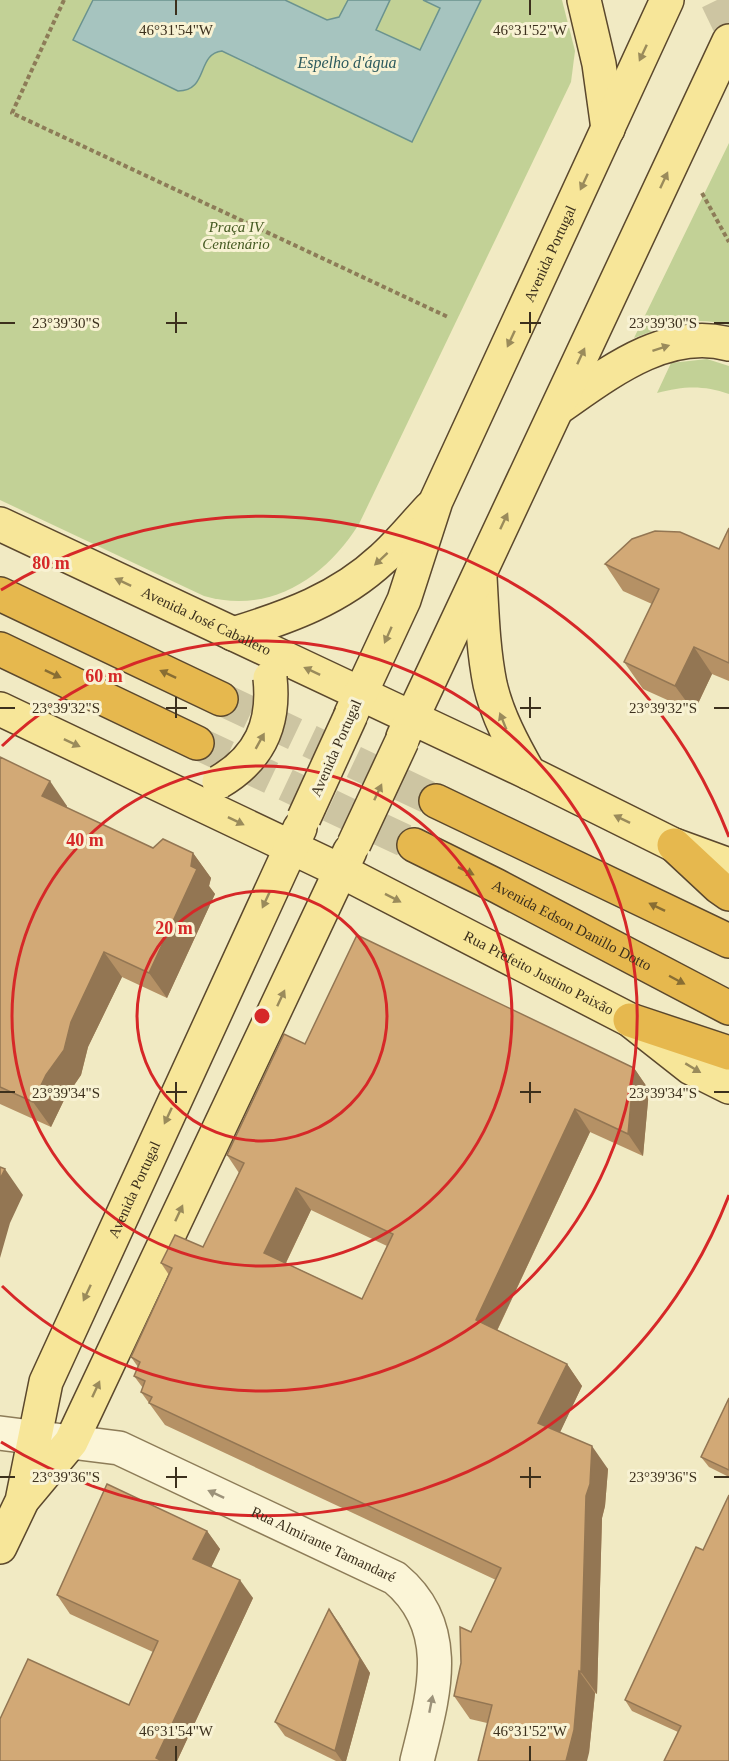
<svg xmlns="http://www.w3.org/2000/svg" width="729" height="1761" font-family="'Times New Roman',serif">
<rect width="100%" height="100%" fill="#f1eac3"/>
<g fill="#c2d196">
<path d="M0,0H562L575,51L571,82L359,524C325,578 270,615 204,596L0,500Z"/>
<path d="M729,143V325C692,315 668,325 634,338Z"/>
<path d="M707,359L729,366V394C703,385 684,386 657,393L671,363Z"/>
</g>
<path fill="#a6c4bf" stroke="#6b938f" stroke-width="1.5" d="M93,0H285L327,20L339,17L348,0H390L376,30L420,50L440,8L423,0H481L412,142L222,51C196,54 209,91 178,91L73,40Z"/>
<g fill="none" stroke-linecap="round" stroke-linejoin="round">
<polyline stroke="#cdc5a2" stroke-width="33" stroke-dasharray="33 16" stroke-linecap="butt" points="717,0 729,25"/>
<g stroke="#cdc5a2" stroke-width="33" stroke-dasharray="33 16" stroke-linecap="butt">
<polyline points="221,699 436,801"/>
<polyline points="197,743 414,845"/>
</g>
<g stroke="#8d7c58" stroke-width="36">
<g id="minor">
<path id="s1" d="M0,1433L119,1448L395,1578C455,1628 433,1696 417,1761"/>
</g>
</g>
<g stroke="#5b482d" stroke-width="36">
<g id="major">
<polyline points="584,0 599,64 608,129"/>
<path d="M558,408C607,374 666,327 729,344"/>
<path id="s2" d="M0,524L529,773L674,845L729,865"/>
<path d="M480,577C482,613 483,649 490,684C497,715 513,745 529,773"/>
<path d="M233,634C288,617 339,599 382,559C399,544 414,525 430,508"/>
<path id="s3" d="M0,709L341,871L630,1020L691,1068L729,1087"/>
<path id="s4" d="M351,714L404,600L436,501L667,0"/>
<polyline points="403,737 729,41"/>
<polyline points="25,1497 71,1442 350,851"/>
<path id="s5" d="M0,1547L22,1501L46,1382L300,828"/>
</g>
</g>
<g stroke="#5b482d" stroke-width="36">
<g id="highway">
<polyline points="0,594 221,699"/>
<polyline points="0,649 197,743"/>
<polyline points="436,801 729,941"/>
<path id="s6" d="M414,845L497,886L729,1008"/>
<polyline points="674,845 719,887 729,894"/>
<polyline points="630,1020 729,1053"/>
</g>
</g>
<g stroke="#8d7c58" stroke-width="4" stroke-dasharray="4.5 3" stroke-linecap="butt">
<polyline points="64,0 12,113 448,317"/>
<polyline points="702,193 729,242"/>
</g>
<use href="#minor" stroke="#fbf5d7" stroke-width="33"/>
<use href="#major" stroke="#f7e699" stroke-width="33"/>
<use href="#highway" stroke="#e6b84e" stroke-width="33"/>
<g stroke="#5b482d" stroke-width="36" stroke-linecap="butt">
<g id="major-bridge">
<path d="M219,782C260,758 275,724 270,678"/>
<polyline points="304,818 351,715"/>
<polyline points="354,844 402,741"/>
</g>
</g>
<use href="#major-bridge" stroke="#f7e699" stroke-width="33"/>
</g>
<g fill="#b59165" fill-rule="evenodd">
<polygon points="729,528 729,681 712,674 694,712 643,689 624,662 652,604 623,591 605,564 719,549"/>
<polygon points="0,757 67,806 66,808 153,848 193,853 211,878 209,886 215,894 167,998 122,977 88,1047 81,1075 64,1100 51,1127 0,1104"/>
<path d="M305,1044L634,1068L649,1090L643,1156L590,1132L497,1331L567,1364L582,1386L560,1432L608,1469L605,1506L602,1518L597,1694L595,1693L589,1753L487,1723L470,1719L454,1696L471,1632L496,1580L165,1425L141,1392L143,1388L134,1376L138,1367L131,1357L169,1275L161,1263L203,1247L239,1173L227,1155ZM311,1210L387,1246L362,1299L286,1263Z"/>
<polygon points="729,1398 729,1477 709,1467 701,1457"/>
<polygon points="207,1531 220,1549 211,1567 253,1598 177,1761 0,1761 129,1705 153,1652 70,1614 57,1595"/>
<polygon points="703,1550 729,1761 678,1732 632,1711 625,1700"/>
<polygon points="329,1609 339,1623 370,1673 346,1761 336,1761 285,1736 275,1722"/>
</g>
<g fill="#937653">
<polygon points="694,647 712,674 694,712 675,686"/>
<polygon points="50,781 67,806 60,821 42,796"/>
<polygon points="193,853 211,878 209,886 215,894 167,998 149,973 191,866"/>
<polygon points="104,952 122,977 88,1047 81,1075 64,1100 51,1127 33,1102"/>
<polygon points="634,1068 649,1090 643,1156 628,1134"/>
<polygon points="575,1109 590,1132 491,1343 476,1320"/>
<polygon points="5,1169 23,1195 10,1223 0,1258 0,1179"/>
<polygon points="296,1188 311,1210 280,1275 264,1253"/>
<polygon points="567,1364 582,1386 554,1445 538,1423"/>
<polygon points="592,1446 608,1469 605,1506 602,1518 597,1694 581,1672 586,1496"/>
<polygon points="207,1531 220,1549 206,1578 193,1559"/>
<polygon points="240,1580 253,1598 177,1761 158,1761 156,1758"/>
<polygon points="329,1609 339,1623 370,1673 346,1761 342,1761 335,1751"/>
<polygon points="579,1671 595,1693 589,1753 587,1761 566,1761"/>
</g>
<g fill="#d2a976" stroke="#937653" stroke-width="1.5" fill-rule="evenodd">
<polygon points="729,528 729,663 694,647 675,686 624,662 659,589 605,564 632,539 655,531 680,532 719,549"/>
<polygon points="0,757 50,781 42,796 153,848 163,839 193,853 191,866 197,869 149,973 104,952 71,1022 64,1050 46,1075 33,1102 0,1087"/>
<path d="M357,935L634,1068L628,1134L575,1109L476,1320L567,1364L538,1423L592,1446L590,1484L586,1496L581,1672L579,1671L574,1730L566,1761H478L492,1705L454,1696L461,1663L460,1627L471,1632L501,1568L149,1403L152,1397L141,1392L145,1381L134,1376L140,1362L131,1357L172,1268L161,1263L175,1235L203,1247L244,1163L227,1155L284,1034L305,1044ZM296,1188L393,1234L362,1299L264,1253Z"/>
<polygon points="0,1167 5,1169 0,1179"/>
<polygon points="729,1398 729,1470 701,1457"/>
<polygon points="107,1484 207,1531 193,1559 240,1580 156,1758 162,1761 0,1761 0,1719 28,1659 129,1705 158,1641 57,1595"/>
<polygon points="729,1495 729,1761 664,1761 681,1726 625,1700 696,1547 703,1550"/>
<polygon points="329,1609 360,1659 335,1751 275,1722"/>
</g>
<defs><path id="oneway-solid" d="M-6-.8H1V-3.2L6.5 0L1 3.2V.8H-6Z" transform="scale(1.5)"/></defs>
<g fill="#9a8b5b">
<use href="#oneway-solid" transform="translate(643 53) rotate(115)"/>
<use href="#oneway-solid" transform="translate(664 180) rotate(-65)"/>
<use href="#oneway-solid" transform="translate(584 182) rotate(115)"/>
<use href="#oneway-solid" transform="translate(511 339) rotate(115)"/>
<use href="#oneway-solid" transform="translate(661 348) rotate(-18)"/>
<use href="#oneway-solid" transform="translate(581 356) rotate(-65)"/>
<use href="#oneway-solid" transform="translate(504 521) rotate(-65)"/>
<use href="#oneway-solid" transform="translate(381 559) rotate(137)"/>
<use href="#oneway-solid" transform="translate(123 582) rotate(-155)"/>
<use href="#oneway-solid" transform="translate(388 635) rotate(114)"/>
<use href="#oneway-solid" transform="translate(312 671) rotate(-155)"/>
<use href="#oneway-solid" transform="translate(503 721) rotate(-112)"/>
<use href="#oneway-solid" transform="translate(260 741) rotate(-61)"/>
<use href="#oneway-solid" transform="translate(72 743) rotate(25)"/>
<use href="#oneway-solid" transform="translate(378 792) rotate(-65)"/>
<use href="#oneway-solid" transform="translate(622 819) rotate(-154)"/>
<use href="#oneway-solid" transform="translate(236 821) rotate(26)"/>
<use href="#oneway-solid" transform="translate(393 898) rotate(27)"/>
<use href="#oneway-solid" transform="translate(266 900) rotate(115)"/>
<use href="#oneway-solid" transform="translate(281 998) rotate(-65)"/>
<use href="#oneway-solid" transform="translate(693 1068) rotate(31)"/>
<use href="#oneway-solid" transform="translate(168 1116) rotate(115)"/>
<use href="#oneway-solid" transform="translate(179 1213) rotate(-65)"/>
<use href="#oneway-solid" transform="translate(87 1293) rotate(115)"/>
<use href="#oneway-solid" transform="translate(96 1389) rotate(-65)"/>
</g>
<g fill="#886d33">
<use href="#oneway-solid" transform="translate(53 674) rotate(25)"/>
<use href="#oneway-solid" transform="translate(168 674) rotate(-155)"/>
<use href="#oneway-solid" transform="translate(466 871) rotate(26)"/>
<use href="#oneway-solid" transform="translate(657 907) rotate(-154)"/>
<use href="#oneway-solid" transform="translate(677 980) rotate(28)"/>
</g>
<g fill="#9c927a">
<use href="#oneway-solid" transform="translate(216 1494) rotate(-155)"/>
<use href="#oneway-solid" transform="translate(431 1704) rotate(-79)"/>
</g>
<path fill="none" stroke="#3c301d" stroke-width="2" d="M176,0V15M530,0V15M176,312V333M530,312V333M0,323H15M166,323H187M520,323H541M714,323H729M176,697V718M530,697V718M0,708H15M166,708H187M520,708H541M714,708H729M176,1082V1103M530,1082V1103M0,1092H15M166,1092H187M520,1092H541M714,1092H729M176,1467V1488M530,1467V1488M0,1477H15M166,1477H187M520,1477H541M714,1477H729M176,1746V1761M530,1746V1761"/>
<g fill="none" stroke="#d62828" stroke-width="3">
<circle cx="262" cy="1016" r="125"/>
<circle cx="262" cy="1016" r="250"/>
<path d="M2 746A375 375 0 1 1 2 1286"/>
<path d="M729 1195A500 500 0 0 1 1 1442M1 590A500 500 0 0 1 729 837"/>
</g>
<g text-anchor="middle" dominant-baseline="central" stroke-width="6" stroke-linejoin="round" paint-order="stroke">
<g font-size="15" font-style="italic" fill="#455a22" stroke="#f8f2d3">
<text x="236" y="227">Praça IV<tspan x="236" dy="17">Centenário</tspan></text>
</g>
<g font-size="15" fill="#3c301d" stroke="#f8f2d3">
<text stroke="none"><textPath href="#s4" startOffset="502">Avenida Portugal</textPath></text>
<text stroke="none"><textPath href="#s2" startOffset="228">Avenida José Caballero</textPath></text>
<text transform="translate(336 748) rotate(-66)">Avenida Portugal</text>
<text stroke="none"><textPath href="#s6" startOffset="177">Avenida Edson Danillo Dotto</textPath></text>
<text stroke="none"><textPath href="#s3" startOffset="600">Rua Prefeito Justino Paixão</textPath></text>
<text stroke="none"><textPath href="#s5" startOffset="384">Avenida Portugal</textPath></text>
<text stroke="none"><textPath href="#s1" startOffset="346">Rua Almirante Tamandaré</textPath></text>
</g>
<g font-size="16" font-style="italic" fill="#2c5a5d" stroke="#f8f2d3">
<text x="347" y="62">Espelho d'água</text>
</g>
</g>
<g font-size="15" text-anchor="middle" fill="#3c301d" stroke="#f8f2d3" stroke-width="6" stroke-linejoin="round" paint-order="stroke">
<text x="176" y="35">46°31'54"W</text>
<text x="530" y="35">46°31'52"W</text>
<text x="66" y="328">23°39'30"S</text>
<text x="663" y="328">23°39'30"S</text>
<text x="66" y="713">23°39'32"S</text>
<text x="663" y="713">23°39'32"S</text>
<text x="66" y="1098">23°39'34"S</text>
<text x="663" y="1098">23°39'34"S</text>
<text x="66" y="1482">23°39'36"S</text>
<text x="663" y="1482">23°39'36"S</text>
<text x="176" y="1736">46°31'54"W</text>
<text x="530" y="1736">46°31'52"W</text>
</g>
<circle cx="262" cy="1016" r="9" fill="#d62828" stroke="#f8f2d3" stroke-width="3"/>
<g font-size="18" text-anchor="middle" font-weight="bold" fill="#d62828" stroke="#f8f2d3" stroke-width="6" stroke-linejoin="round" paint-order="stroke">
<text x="51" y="569">80 m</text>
<text x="104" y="682">60 m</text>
<text x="85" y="846">40 m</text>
<text x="174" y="934">20 m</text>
</g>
</svg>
